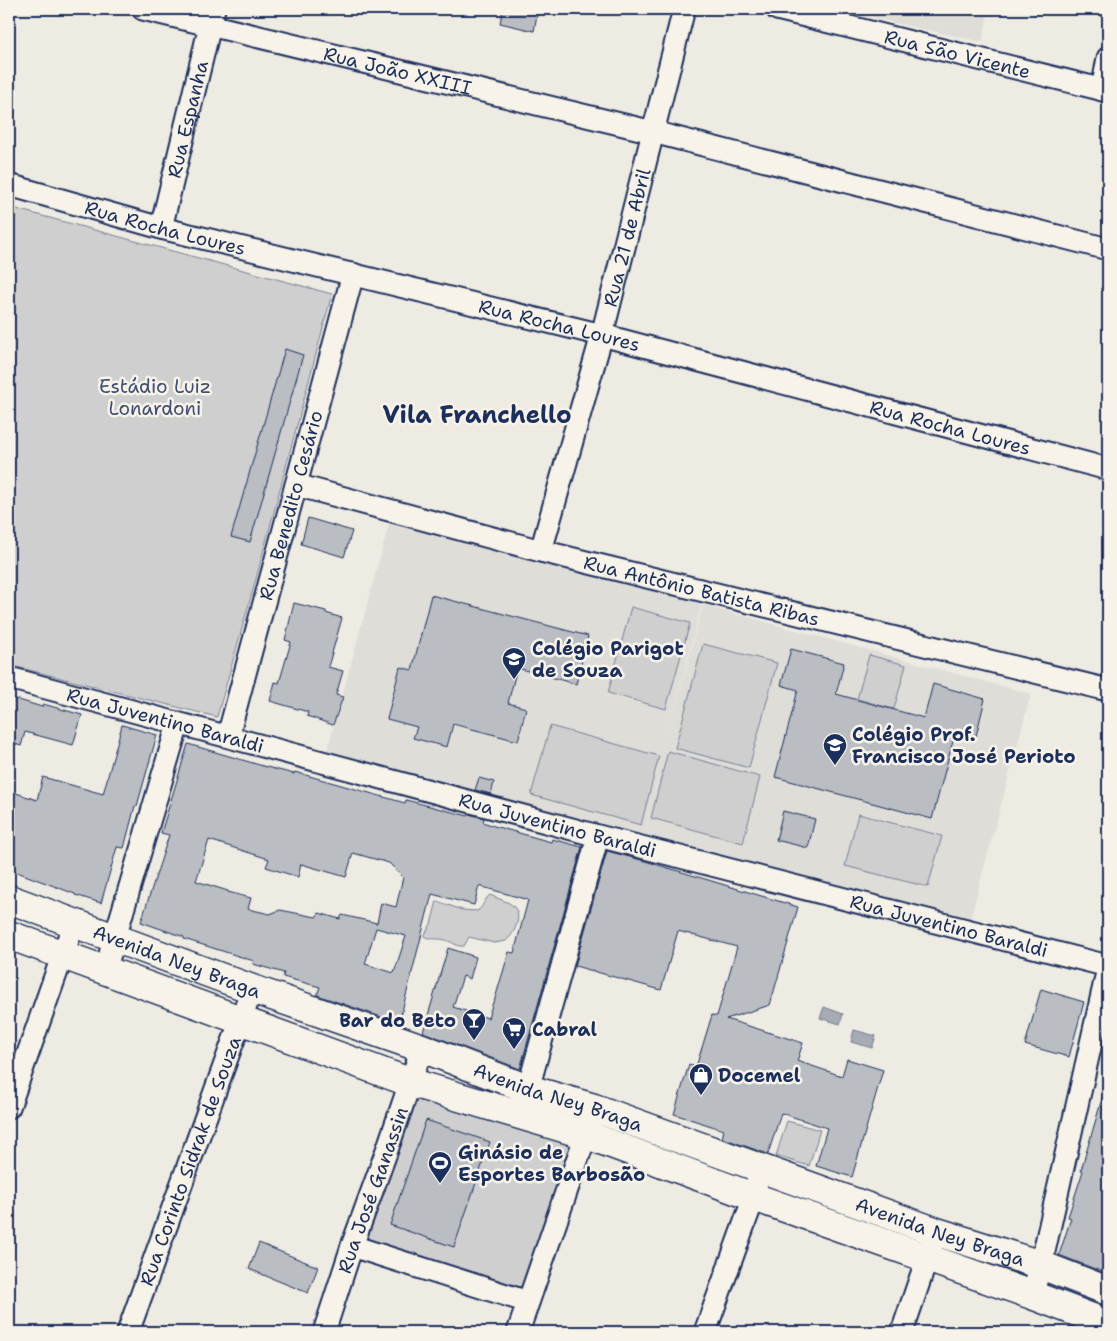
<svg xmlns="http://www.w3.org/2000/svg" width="1117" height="1341" font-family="'Shantell Sans',sans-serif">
<rect width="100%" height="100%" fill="#eeebe2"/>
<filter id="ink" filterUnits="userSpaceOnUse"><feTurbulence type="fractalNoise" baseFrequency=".02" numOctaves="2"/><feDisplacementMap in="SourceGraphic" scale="10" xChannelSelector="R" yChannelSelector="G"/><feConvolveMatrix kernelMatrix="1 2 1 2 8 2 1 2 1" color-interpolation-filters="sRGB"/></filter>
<g filter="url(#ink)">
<g fill="#deddd8">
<polygon points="875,9 989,9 982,42 873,18"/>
<polygon points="391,517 702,604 668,734 703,605 1031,694 969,923 326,755"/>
</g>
<g fill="#cfcfcf" stroke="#757f96">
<polygon points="9,207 332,294 256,579 217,717 9,665"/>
<polygon points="631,607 690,623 666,709 608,693"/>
<polygon points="703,644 777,663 749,768 675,748"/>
<polygon points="869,655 906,665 894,709 857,699"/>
<polygon points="550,726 659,756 641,825 531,795"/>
<polygon points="668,751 760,777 743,843 651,818"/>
<polygon points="858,814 942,836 928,887 845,866"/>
<path d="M490,895C496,898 503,900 509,903C525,912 516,932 506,941L494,943L469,937L464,946C457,947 455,943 448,941C440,937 431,941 424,936L431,924L437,901L462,910L477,911C484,907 483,900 490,895Z"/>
<polygon points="411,1086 579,1139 526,1297 358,1243"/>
<polygon points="787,1121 820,1130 809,1166 776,1156"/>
</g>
<g fill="#a6abb5" stroke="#6e7992">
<polygon points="824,1007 843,1014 840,1024 820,1018"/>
<polygon points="854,1030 876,1036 872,1048 851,1042"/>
</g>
<g fill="#babdc2" stroke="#1b2f5e" fill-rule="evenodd">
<polygon points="503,9 538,9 534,31 500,23"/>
<polygon points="285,349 303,355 250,542 231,537"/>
<polygon points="308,518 352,531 344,557 301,544"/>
<polygon points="431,595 588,636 576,684 517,668 508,703 526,708 518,741 453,724 447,747 413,738 417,727 387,719 400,667 412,670"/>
<polygon points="294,603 326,611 326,613 342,618 328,667 343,671 336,695 343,697 333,725 307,716 308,712 270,701 275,682 279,683 291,642 285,640"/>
<polygon points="791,649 844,663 836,694 924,718 933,684 985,699 976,736 956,730 932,819 775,777 798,690 781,685"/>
<polygon points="9,697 42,707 43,704 82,715 73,745 25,732 21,746 9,742"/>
<polygon points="122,725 157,735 137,806 135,806 124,848 117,847 101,903 75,895 75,894 9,869 9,805 13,792 37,800 43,777 103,794"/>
<path d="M188,744L263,766L294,774L295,772L405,803L406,800L468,816L469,814L484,818L483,822L494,826L551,842L552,839L582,847L520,1069L423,1032L448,948L476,957L470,979L463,976L453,1007L488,1018L493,1002H494L509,952L514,953L528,900L479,886L474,905L432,894L399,1023L317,995L320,987L283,977L284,973L253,964L254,961L184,939V937L141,922L169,835L161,833ZM209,840L269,859L266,867L298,877L301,864L346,877L353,853L389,863L403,877L396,907L381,903L377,923L342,915L340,919L319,913L316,917L280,910L270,914L248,909L251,898L228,892V891L196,881ZM376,928L406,936L394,973L365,964Z"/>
<polygon points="479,778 494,782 491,794 475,790"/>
<polygon points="783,811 815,819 808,848 776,840"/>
<polygon points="607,851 645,861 798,907 770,1005 726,1019 803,1043 797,1061 842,1076 847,1059 883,1070 852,1177 816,1166 827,1128 781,1113 768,1154 722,1138 724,1130 674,1114 689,1064 696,1067 712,1015 717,1016 737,947 678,931 661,990 575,966"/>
<polygon points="1041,989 1084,1002 1069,1057 1025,1045"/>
<polygon points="1104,1092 1108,1093 1108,1274 1059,1255 1071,1218 1068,1217 1083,1171 1081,1170"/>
<polygon points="426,1120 490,1142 454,1247 390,1225"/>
<polygon points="259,1243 318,1267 308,1293 249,1269"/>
</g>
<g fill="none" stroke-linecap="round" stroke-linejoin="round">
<g stroke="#1b2f5e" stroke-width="25">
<g id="street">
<path id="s1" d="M143,9L653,132L1108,249"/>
<path id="s2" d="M777,9L1108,91"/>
<polyline points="1102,90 1108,58"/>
<path id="s3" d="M9,185L161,228L602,335L1108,469"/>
<path id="s4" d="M161,228L214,9"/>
<path id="s5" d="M296,485L541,551L1108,690"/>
<path id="s6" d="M541,551L602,335L684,9"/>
<path id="s7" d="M9,678L598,836L1108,966"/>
<path id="s8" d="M228,736L353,274"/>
<polyline points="105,971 178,724"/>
<polyline points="521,1102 528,1089 598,836"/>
<polyline points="9,1107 74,923"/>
<polyline points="352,1246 528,1302"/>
<polyline points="1032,1295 1041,1265 1108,968"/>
<path id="s9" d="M128,1332L252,989"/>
<path id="s10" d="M324,1332L352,1246L387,1150L422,1048"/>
<polyline points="518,1332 591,1120"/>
<polyline points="705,1332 754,1197 760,1167"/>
<polyline points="902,1332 932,1244"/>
</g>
</g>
<g stroke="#1b2f5e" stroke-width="31">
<g id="secondary">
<path id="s11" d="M9,899L252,989L422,1048L528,1089L594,1108L937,1232L1041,1265L1108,1291"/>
<polyline points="9,935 409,1082 587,1135 754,1197 1032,1295 1108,1324"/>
</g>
</g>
<use href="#street" stroke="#f7f3e8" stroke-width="21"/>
<use href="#secondary" stroke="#f7f3e8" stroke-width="28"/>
</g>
</g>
<defs>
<g id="school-pin" transform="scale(1.25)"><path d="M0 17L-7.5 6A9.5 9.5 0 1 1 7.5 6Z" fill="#1b2f5e" stroke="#f7f3e8"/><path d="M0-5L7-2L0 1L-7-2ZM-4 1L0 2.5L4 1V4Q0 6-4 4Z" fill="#fff"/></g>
<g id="bar-pin" transform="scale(1.25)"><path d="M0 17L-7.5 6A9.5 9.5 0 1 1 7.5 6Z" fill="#1b2f5e" stroke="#f7f3e8"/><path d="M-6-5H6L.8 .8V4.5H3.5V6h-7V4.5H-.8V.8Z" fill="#fff"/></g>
<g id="supermarket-pin" transform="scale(1.25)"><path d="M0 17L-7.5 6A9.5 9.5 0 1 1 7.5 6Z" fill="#1b2f5e" stroke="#f7f3e8"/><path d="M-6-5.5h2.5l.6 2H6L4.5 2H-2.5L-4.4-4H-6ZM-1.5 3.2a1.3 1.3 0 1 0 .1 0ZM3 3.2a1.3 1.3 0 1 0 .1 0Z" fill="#fff"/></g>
<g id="shop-pin" transform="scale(1.25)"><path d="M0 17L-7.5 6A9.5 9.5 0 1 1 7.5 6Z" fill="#1b2f5e" stroke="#f7f3e8"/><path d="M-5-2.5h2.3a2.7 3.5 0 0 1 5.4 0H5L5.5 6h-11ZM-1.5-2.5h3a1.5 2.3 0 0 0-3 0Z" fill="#fff"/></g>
<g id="stadium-pin" transform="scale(1.25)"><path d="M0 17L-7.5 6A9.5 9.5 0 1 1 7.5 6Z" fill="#1b2f5e" stroke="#f7f3e8"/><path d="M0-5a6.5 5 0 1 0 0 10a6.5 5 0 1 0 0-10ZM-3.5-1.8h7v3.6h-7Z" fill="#fff"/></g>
</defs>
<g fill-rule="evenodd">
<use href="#school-pin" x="514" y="659"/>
<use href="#school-pin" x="835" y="745"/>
<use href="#bar-pin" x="474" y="1020"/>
<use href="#supermarket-pin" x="514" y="1029"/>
<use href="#shop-pin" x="701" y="1075"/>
<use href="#stadium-pin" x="440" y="1163"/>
</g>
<g text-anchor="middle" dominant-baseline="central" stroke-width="5" stroke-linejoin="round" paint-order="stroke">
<g font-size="19" fill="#1b2f5e" stroke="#f7f3e8">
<text stroke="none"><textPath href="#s2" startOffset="186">Rua São Vicente</textPath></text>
<text stroke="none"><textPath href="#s1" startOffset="262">Rua João XXIII</textPath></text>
<text stroke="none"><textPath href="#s4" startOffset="112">Rua Espanha</textPath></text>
<text stroke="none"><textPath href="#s3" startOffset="162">Rua Rocha Loures</textPath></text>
<text stroke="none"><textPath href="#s6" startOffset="325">Rua 21 de Abril</textPath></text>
<text stroke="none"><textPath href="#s3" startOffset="568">Rua Rocha Loures</textPath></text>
<text stroke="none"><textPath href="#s3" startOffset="972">Rua Rocha Loures</textPath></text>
<text stroke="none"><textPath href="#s8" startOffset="239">Rua Benedito Cesário</textPath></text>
<text stroke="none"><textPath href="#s5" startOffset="419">Rua Antônio Batista Ribas</textPath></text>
<text stroke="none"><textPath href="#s7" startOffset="162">Rua Juventino Baraldi</textPath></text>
<text stroke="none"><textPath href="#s7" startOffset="568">Rua Juventino Baraldi</textPath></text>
<text stroke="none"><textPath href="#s7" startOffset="972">Rua Juventino Baraldi</textPath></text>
<text stroke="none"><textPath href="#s11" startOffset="179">Avenida Ney Braga</textPath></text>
<text stroke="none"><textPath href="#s11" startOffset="584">Avenida Ney Braga</textPath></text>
<text stroke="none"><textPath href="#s9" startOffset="182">Rua Corinto Sidrak de Souza</textPath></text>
<text stroke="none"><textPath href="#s10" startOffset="150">Rua José Ganassin</textPath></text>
<text stroke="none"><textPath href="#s11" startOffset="989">Avenida Ney Braga</textPath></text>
</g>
<g font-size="19" fill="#3f4f75" stroke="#f7f3e8">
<text x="155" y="386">Estádio Luiz<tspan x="155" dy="22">Lonardoni</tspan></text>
</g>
<g font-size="19" font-weight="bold" fill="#1b2f5e" stroke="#f7f3e8" text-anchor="start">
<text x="532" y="648">Colégio Parigot<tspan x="532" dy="22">de Souza</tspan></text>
<text x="852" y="734">Colégio Prof.<tspan x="852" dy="22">Francisco José Perioto</tspan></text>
<text x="456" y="1020" text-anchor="end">Bar do Beto</text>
<text x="532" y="1029">Cabral</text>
<text x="718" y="1075">Docemel</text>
<text x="458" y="1152">Ginásio de<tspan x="458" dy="22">Esportes Barbosão</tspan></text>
</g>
<g font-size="24" font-weight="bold" fill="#1b2f5e" stroke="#f7f3e8">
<text x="477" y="415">Vila Franchello</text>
</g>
</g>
<rect width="1117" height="1341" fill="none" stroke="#f7f3e8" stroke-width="30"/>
<rect x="15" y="15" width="1087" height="1311" fill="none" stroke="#1b2f5e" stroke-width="2" filter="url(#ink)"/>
</svg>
